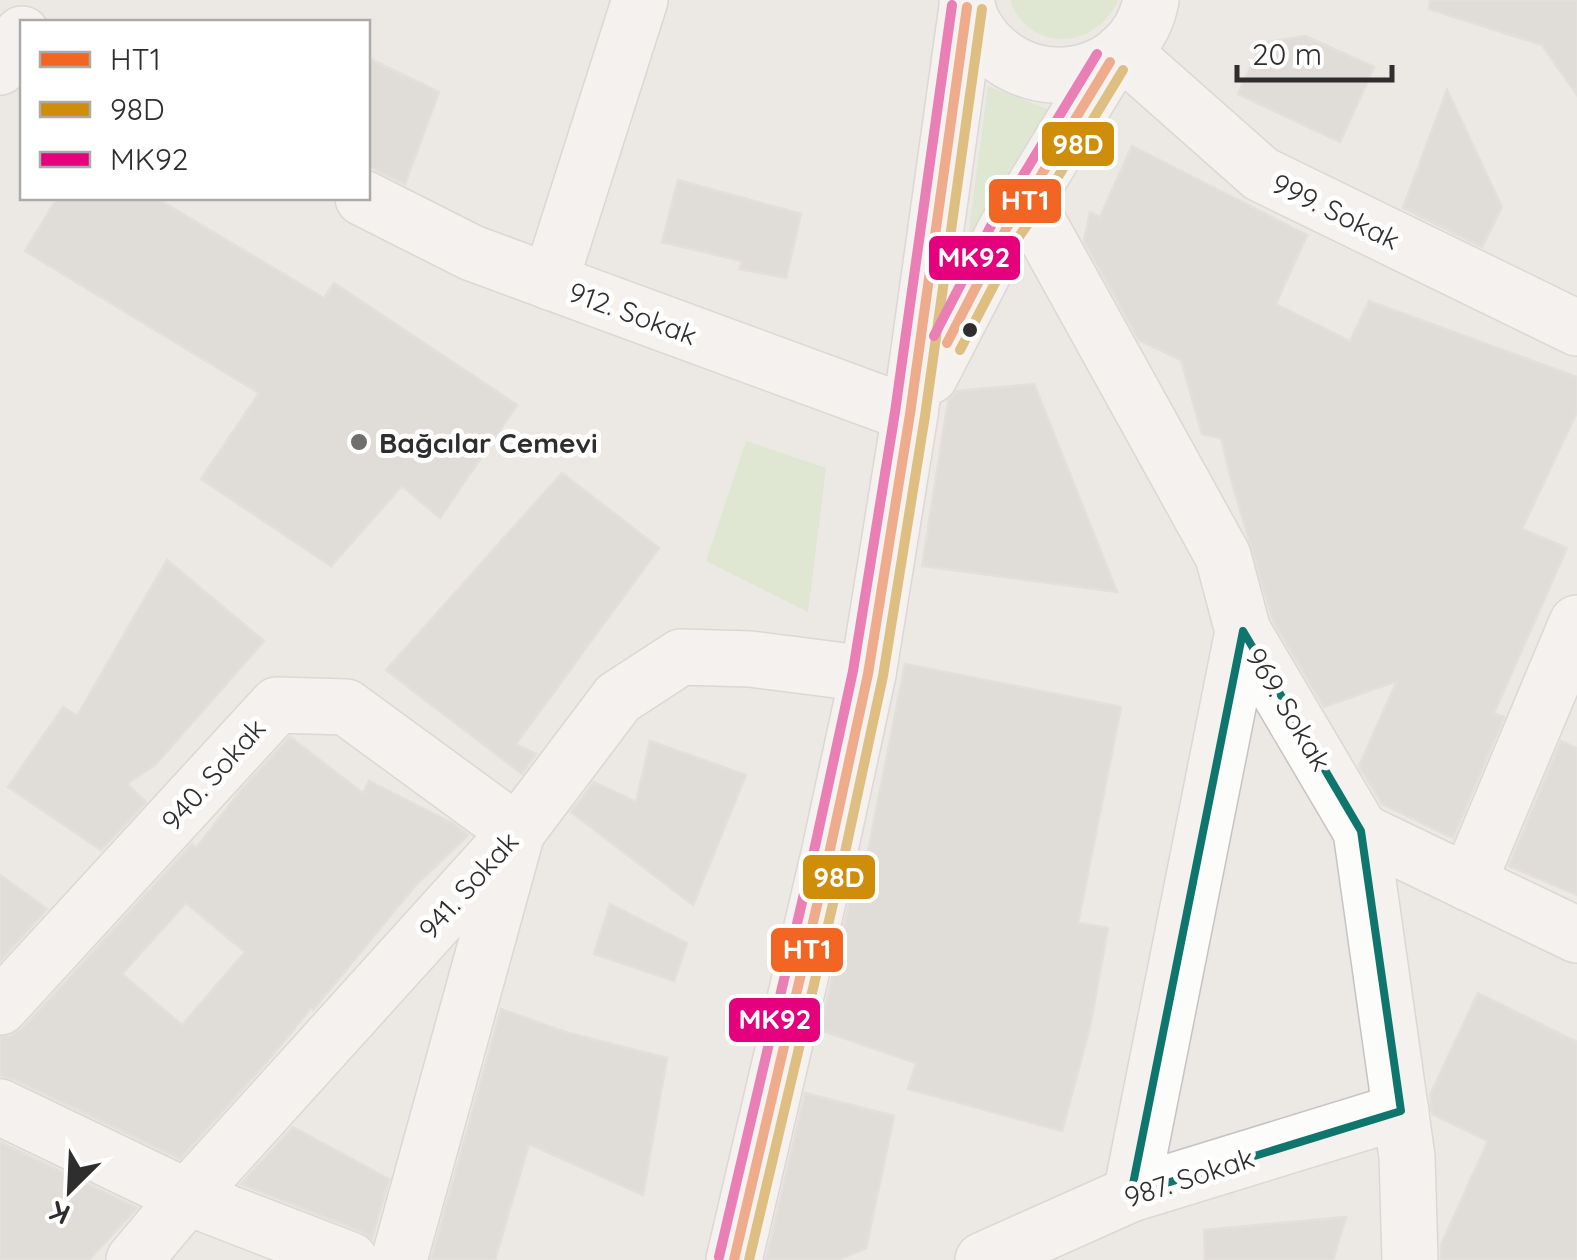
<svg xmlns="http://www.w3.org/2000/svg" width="1577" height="1260" font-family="Quicksand,sans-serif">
<rect width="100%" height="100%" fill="#ece8e4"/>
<g fill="#cee6be">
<path d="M1010,0H1118C1097,50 1029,54 1010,0Z"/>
<polygon points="988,86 1055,112 967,245"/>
<polygon points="746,441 826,468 808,612 706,561"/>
</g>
<g fill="#d1cecb" stroke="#d7d4d0" stroke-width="2.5" fill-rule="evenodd">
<polygon points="1430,0 1577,0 1577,95 1542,45 1429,9"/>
<polygon points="1305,36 1374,67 1340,142 1238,94 1262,43"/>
<polygon points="368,58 439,92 405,184 368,166"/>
<polygon points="1447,90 1502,207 1482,247 1403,208"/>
<polygon points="1132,146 1307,235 1276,304 1350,341 1369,301 1577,377 1577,412 1522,529 1567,548 1494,713 1504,717 1453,838 1382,804 1359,766 1397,681 1324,707 1273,621 1231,479 1221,438 1202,434 1181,360 1139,340 1084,241 1090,212 1100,217"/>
<polygon points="678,180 801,214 786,278 740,269 742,261 662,242"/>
<polygon points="57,198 156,198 324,298 334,283 517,405 440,518 402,486 331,566 201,479 259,393 25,251"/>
<polygon points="1034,384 1117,592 922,566 948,401 957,391"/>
<polygon points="562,473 659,548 516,744 536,754 522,774 386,670"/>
<polygon points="167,560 264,641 156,764 127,784 146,802 101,850 8,787 63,707 77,716"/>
<polygon points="905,664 1121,707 1078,923 1108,928 1090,1027 1062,1131 908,1089 916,1063 820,1030 857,870 864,872"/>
<path d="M290,737L363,793L369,781L454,824L468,835L415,886L313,1010L311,1008L272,1056L180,1159L14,1079L0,1076V1037L10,1036L23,1028L192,844L196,848L242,789ZM186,903L245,952L182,1025L122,974Z"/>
<polygon points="650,741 746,775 693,905 571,812 594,782 636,802"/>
<polygon points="1561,741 1577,748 1577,895 1509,866"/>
<polygon points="0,875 47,909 0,961"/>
<polygon points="610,904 687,943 674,981 594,954"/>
<polygon points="1478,993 1577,1042 1577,1260 1441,1260 1441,1245 1488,1141 1432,1114 1430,1095"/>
<polygon points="501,1009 565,1032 667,1058 643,1195 529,1144 495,1260 431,1260"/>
<polygon points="805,1093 894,1116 866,1248 838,1260 766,1260"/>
<polygon points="293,1127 389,1179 372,1239 361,1231 241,1184"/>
<polygon points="0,1142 137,1208 89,1260 0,1260"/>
<polygon points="1346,1217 1333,1260 1205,1260 1204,1230"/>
</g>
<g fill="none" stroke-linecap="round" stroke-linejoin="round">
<g stroke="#c5c4c5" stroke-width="58">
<g id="minor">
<polyline points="1122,51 1261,174 1577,328"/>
<polyline points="0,67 22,34"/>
<polyline points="363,198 472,253 910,414"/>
<polyline points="1026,200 1223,556 1243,631 1361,831 1407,1157 1410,1260"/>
<polyline points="550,282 640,0"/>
<polyline points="1361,831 1577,935"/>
<polyline points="1468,883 1577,623"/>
<polyline points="0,1007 277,705 346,707 517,832 399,1260"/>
<polyline points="0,1107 187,1197 350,1260"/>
<polyline points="1131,1194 1243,631"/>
<polyline points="134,1260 187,1197 517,832 618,698 681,657 750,659 868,674"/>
<polyline points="983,1260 1131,1194 1401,1111"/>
</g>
</g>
<g stroke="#c5c4c5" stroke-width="58">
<g id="secondary">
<path d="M967,0C967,15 976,31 986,42C1038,101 1136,78 1151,0"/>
<polyline points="930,376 1007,227 1026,200 1110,62"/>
<polyline points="734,1260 829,854 868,674 910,414 967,7"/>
</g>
</g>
<use href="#minor" stroke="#fcfcfb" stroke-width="55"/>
<use href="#secondary" stroke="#fcfcfb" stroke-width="55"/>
<g stroke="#fff" stroke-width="18">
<g id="bus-1">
<polyline points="947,343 1007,227 1026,200 1110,62"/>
<polyline points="734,1260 829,854 868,674 910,414 967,7"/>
</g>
</g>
<g stroke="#fff" stroke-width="18">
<g id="bus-2">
<polyline points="960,350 1020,235 1039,208 1123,70"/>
<polyline points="749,1260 844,857 883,676 925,416 982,9"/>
</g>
</g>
<g stroke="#fff" stroke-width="18">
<g id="bus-3">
<polyline points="934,336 994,220 1013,192 1097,54"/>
<polyline points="719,1257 814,851 853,671 895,412 952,5"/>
</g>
</g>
<use href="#bus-1" stroke="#f26522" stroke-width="10"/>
<use href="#bus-2" stroke="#cf8e09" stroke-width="10"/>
<use href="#bus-3" stroke="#e5007d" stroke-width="10"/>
</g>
<path d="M0 0H1577V1260H0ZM1243,631L1361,831L1401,1111L1131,1194Z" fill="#ece8e4" fill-opacity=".55" fill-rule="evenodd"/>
<path fill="none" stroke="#0f766e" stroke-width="8" stroke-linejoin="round" d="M1243,631L1361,831L1401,1111L1131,1194Z"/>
<circle fill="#2e2e2e" stroke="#fff" stroke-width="4" cx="970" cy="330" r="9"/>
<circle fill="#706f6e" stroke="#fff" stroke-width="4" cx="359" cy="442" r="10"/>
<g text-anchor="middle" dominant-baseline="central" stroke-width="10" stroke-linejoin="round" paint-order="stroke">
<g font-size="28" fill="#2e2e2e" stroke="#fff">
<text transform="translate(1336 211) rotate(26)">999. Sokak</text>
<text transform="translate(633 313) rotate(20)">912. Sokak</text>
<text transform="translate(1289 709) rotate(59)">969. Sokak</text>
<text transform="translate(213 774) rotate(-48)">940. Sokak</text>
<text transform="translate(468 885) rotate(-48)">941. Sokak</text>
<text transform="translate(1189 1177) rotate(-18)">987. Sokak</text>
</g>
<g font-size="28" font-weight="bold" fill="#2e2e2e" stroke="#fff" text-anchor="start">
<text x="379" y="442">Bağcılar Cemevi</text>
</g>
</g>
<g stroke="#fff" stroke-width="4">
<rect x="1040" y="120" width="76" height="48" rx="10" fill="#cf8e09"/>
<rect x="987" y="177" width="76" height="48" rx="10" fill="#f26522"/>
<rect x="927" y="234" width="95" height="48" rx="10" fill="#e5007d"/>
<rect x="801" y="853" width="76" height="48" rx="10" fill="#cf8e09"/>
<rect x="769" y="926" width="76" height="48" rx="10" fill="#f26522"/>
<rect x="727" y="996" width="95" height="48" rx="10" fill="#e5007d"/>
</g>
<g font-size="28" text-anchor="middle" font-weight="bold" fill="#fff">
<text x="1078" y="154">98D</text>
<text x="1025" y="210">HT1</text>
<text x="974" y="267">MK92</text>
<text x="839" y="887">98D</text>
<text x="807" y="959">HT1</text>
<text x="775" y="1029">MK92</text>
</g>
<rect x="20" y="20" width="350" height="180" fill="#ffffff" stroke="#ababab" stroke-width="2.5"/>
<rect x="40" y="52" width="50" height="15" fill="#f26522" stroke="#ababab" stroke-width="2.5"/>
<text x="110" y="70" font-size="30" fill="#2e2e2e">HT1</text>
<rect x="40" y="102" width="50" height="15" fill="#cf8e09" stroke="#ababab" stroke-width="2.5"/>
<text x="110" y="120" font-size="30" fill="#2e2e2e">98D</text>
<rect x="40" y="152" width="50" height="15" fill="#e5007d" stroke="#ababab" stroke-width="2.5"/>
<text x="110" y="170" font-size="30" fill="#2e2e2e">MK92</text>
<g transform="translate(70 1190) rotate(204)" stroke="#ffffff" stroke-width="8" paint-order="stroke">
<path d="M0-8L18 38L0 25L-18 38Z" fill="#2e2e2e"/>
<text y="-15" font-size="28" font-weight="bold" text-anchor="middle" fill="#2e2e2e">K</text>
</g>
<path d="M1237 65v15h155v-15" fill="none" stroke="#2e2e2e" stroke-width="5"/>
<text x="1252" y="65" font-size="30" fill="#2e2e2e" stroke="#ffffff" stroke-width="8" paint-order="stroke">20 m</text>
</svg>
